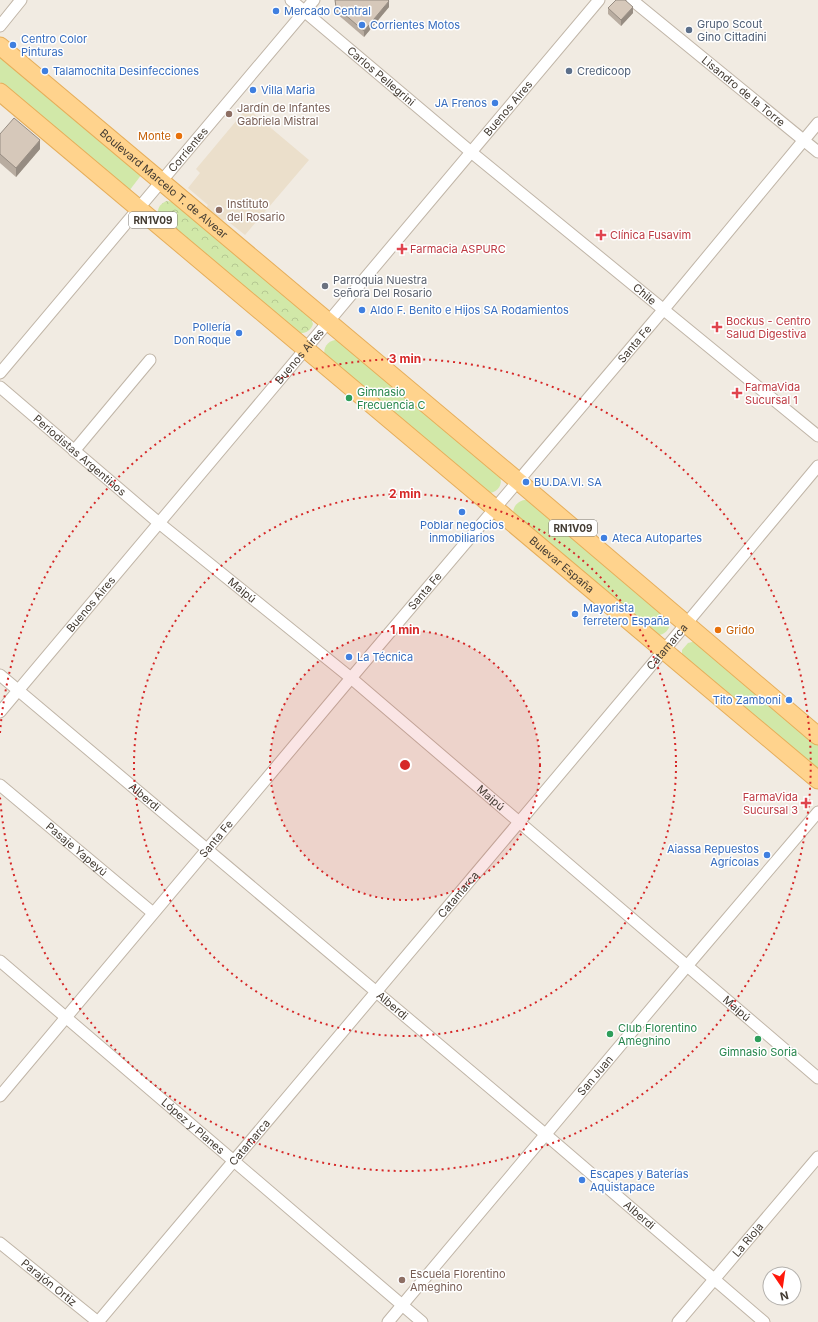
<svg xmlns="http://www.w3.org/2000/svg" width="818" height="1322" font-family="Inter,sans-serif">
<defs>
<pattern id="park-crowns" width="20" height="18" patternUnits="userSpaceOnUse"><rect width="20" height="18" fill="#d1e8a8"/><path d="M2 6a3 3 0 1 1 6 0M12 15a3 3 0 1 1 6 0" fill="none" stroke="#b5c891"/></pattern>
</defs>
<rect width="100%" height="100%" fill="#f1ebe2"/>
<polygon fill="#ebdfcb" points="247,108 309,160 245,235 225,219 222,221 206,208 208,205 188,188 200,173 196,169"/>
<g fill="#d1e8a8">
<polygon points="0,56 142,174 129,191 0,82"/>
<path d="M335,340H337L500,477C503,484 498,492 490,493L325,356C322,348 328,341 335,340Z"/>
<path d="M524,500H528L670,621C671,628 665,635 658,635L514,515C511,508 518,501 524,500Z"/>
<polygon points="696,641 818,745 818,771 682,655 682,650 688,643"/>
</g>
<path fill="url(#park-crowns)" d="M167,201L173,202L311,318L313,324C311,330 306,334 298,333L158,214C157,208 161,203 167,201Z"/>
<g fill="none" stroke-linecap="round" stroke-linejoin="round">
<g stroke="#c0b5a7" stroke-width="13">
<g id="street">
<path id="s1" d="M291,0L471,152L818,436"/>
<path id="s2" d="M632,0L818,152"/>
<polyline points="0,26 21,0"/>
<path id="s3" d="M0,373L314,0"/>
<path id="s4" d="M0,387L159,523L351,678L818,1078"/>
<polyline points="74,451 150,360"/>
<path id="s5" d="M0,675L545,1134L764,1322"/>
<path id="s6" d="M0,712L599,0"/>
<path id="s7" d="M0,785L153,913"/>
<path id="s8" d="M0,961L422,1322"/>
<path id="s9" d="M0,1096L351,678L664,309L818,123"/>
<path id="s10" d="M0,1243L98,1322"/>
<path id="s11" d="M98,1322L686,624L818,466"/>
<path id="s12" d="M388,1322L687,966L818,812"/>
<path id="s13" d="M678,1322L818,1157"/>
</g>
</g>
<g stroke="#e6ae5b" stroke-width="19">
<g id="primary">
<path id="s14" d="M0,46L518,481L818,736"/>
<path id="s15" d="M0,92L818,780"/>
</g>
</g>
<use href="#street" stroke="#fff" stroke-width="11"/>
<use href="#primary" stroke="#ffd38d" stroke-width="17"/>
</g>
<g fill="#b8aca0">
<polygon points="335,0 389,7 364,37 336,13"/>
<polygon points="608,8 633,13 621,26 608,14"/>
<polygon points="0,134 40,149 16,177 0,163"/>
</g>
<g fill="#968c82">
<polygon points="389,1 389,7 364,37 364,31"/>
<polygon points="633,7 633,13 621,26 621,20"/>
<polygon points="40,140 40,149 16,177 16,168"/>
</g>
<g fill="#d6c8ba" stroke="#968c82">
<polygon points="335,0 388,0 389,1 364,31 336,7"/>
<polygon points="616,0 625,0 633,7 621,20 608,8"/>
<polygon points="14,118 40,140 16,168 0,154 0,134"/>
</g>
<circle cx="405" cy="765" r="135" fill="#d62828" fill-opacity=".12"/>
<g fill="none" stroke="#d62828" stroke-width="2" stroke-dasharray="2 4">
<circle cx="405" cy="765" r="135"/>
<circle cx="405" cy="765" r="271"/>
<path d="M0 733A406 406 0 1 1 0 797"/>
</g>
<g fill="#3f7fe0" stroke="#fff" stroke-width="1.5">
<circle cx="276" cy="11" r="4"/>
<circle cx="362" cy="25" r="4"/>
<circle cx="13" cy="45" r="4"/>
<circle cx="45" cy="71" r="4"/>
<circle cx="253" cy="90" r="4"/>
<circle cx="495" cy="103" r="4"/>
<circle cx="362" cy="310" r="4"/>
<circle cx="239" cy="333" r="4"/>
<circle cx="526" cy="482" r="4"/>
<circle cx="462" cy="512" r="4"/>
<circle cx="604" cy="538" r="4"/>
<circle cx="575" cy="614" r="4"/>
<circle cx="349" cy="657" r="4"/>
<circle cx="789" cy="700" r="4"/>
<circle cx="767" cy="855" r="4"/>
<circle cx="582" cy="1180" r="4"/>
</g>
<g fill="#5c6f8a" stroke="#fff" stroke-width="1.5">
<circle cx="689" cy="30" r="4"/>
<circle cx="569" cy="71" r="4"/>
</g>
<g fill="#8d6e63" stroke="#fff" stroke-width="1.5">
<circle cx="229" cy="114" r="4"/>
<circle cx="219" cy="210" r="4"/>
<circle cx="402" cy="1280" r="4"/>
</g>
<g fill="#e8710a" stroke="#fff" stroke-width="1.5">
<circle cx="179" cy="136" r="4"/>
<circle cx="718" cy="630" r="4"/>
</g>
<g fill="#e0444e" stroke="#fff" stroke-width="1.5">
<path d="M599 229h4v4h4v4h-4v4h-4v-4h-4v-4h4z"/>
<path d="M400 243h4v4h4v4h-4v4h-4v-4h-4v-4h4z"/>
<path d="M715 321h4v4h4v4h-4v4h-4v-4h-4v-4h4z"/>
<path d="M735 387h4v4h4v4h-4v4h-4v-4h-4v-4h4z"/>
<path d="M804 797h4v4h4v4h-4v4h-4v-4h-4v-4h4z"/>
</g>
<circle fill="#6b7280" stroke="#fff" stroke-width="1.5" cx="325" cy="286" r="4"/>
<g fill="#2e9e5b" stroke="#fff" stroke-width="1.5">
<circle cx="349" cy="398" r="4"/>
<circle cx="610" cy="1034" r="4"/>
<circle cx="758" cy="1039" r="4"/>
</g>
<g text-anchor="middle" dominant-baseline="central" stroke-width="3" stroke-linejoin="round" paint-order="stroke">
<g fill="#fff" stroke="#7b7670" stroke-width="1">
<rect x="129" y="212" width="48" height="16" rx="3"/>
<rect x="549" y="520" width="48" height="16" rx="3"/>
</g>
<g font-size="10" font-weight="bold" fill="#433b32">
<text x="153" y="220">RN1V09</text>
<text x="573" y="528">RN1V09</text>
</g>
<g font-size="11" fill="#366cbe" stroke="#fff" text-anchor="start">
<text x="284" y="11">Mercado Central</text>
<text x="370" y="25">Corrientes Motos</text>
<text x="21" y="39">Centro Color<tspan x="21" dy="13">Pinturas</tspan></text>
<text x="53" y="71">Talamochita Desinfecciones</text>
<text x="261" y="90">Villa Maria</text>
<text x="487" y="103" text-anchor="end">JA Frenos</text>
<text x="370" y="310">Aldo F. Benito e Hijos SA Rodamientos</text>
<text x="231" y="327" text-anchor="end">Pollería<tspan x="231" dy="13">Don Roque</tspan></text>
<text x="534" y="482">BU.DA.VI. SA</text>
<text x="462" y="525" text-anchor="middle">Poblar negocios<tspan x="462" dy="13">inmobiliarios</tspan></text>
<text x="612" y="538">Ateca Autopartes</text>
<text x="583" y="608">Mayorista<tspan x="583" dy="13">ferretero España</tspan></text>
<text x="357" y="657">La Técnica</text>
<text x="781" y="700" text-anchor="end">Tito Zamboni</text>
<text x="759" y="849" text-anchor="end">Aiassa Repuestos<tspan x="759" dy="13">Agrícolas</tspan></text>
<text x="590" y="1174">Escapes y Baterías<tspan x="590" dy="13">Aquistapace</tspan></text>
</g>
<g font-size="11" fill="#4e5e75" stroke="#fff" text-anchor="start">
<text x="697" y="24">Grupo Scout<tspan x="697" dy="13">Gino Cittadini</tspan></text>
<text x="577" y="71">Credicoop</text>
</g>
<g font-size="11" fill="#433b32" stroke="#fff">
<text stroke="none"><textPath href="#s1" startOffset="118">Carlos Pellegrini</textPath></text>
<text stroke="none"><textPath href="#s2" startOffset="144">Lisandro de la Torre</textPath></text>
<text stroke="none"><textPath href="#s6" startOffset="789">Buenos Aires</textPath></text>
<text stroke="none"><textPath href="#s3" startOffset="292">Corrientes</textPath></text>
<text stroke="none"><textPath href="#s14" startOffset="214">Boulevard Marcelo T. de Alvear</textPath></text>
<text stroke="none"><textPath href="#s1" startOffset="460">Chile</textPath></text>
<text stroke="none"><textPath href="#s9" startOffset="984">Santa Fe</textPath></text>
<text stroke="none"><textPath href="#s6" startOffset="465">Buenos Aires</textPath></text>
<text stroke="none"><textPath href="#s4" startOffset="105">Periodistas Argentinos</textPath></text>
<text stroke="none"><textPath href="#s15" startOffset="734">Bulevar España</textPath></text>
<text stroke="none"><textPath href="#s4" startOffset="316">Maipú</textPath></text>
<text stroke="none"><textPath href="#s9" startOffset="660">Santa Fe</textPath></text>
<text stroke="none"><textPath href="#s6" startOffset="141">Buenos Aires</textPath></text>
<text stroke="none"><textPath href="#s11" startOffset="883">Catamarca</textPath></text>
<text stroke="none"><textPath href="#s5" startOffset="189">Alberdi</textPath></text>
<text stroke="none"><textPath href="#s4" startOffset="640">Maipú</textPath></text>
<text stroke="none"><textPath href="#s9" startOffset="336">Santa Fe</textPath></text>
<text stroke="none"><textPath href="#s7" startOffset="100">Pasaje Yapeyú</textPath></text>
<text stroke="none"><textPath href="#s11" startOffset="559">Catamarca</textPath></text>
<text stroke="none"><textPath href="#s5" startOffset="513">Alberdi</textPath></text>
<text stroke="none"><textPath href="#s4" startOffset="964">Maipú</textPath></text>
<text stroke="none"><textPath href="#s12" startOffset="322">San Juan</textPath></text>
<text stroke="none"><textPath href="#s8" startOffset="254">López y Planes</textPath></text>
<text stroke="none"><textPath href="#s11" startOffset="235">Catamarca</textPath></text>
<text stroke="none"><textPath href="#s5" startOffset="837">Alberdi</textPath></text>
<text stroke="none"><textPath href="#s13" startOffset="108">La Rioja</textPath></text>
<text stroke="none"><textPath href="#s10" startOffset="63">Parajón Ortiz</textPath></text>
</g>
<g font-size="11" fill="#785e54" stroke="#fff" text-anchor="start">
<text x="237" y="108">Jardín de Infantes<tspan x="237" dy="13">Gabriela Mistral</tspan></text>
<text x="227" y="204">Instituto<tspan x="227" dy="13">del Rosario</tspan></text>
<text x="410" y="1274">Escuela Florentino<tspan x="410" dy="13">Ameghino</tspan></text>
</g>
<g font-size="11" fill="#c56008" stroke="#fff" text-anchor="end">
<text x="171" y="136">Monte</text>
<text x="726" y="630" text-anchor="start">Grido</text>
</g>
<g font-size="11" fill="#be3a42" stroke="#fff" text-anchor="start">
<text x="610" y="235">Clínica Fusavim</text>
<text x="410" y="249">Farmacia ASPURC</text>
<text x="726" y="321">Bockus - Centro<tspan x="726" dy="13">Salud Digestiva</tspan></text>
<text x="745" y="387">FarmaVida<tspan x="745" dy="13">Sucursal 1</tspan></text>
<text x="798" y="797" text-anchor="end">FarmaVida<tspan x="798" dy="13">Sucursal 3</tspan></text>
</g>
<g font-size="11" fill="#5b616d" stroke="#fff" text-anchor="start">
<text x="333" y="280">Parroquia Nuestra<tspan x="333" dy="13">Señora Del Rosario</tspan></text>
</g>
<g font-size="11" fill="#27864d" stroke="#fff" text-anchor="start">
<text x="357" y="392">Gimnasio<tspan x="357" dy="13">Frecuencia C</tspan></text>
<text x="618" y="1028">Club Florentino<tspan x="618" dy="13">Ameghino</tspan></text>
<text x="758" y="1052" text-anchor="middle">Gimnasio Soria</text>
</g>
</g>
<circle cx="405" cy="765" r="6" fill="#d62828" stroke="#fff" stroke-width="2"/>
<g font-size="12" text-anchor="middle" font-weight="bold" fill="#d62828" stroke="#fff" stroke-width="3" stroke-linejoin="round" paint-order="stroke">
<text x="405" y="363">3 min</text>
<text x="405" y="498">2 min</text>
<text x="405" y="634">1 min</text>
</g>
<g transform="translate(782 1286) rotate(167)"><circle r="19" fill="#ffffff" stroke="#b4b1ad"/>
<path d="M0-3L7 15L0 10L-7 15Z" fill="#ff180b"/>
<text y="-6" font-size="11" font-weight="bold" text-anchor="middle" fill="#433b32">N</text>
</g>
</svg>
